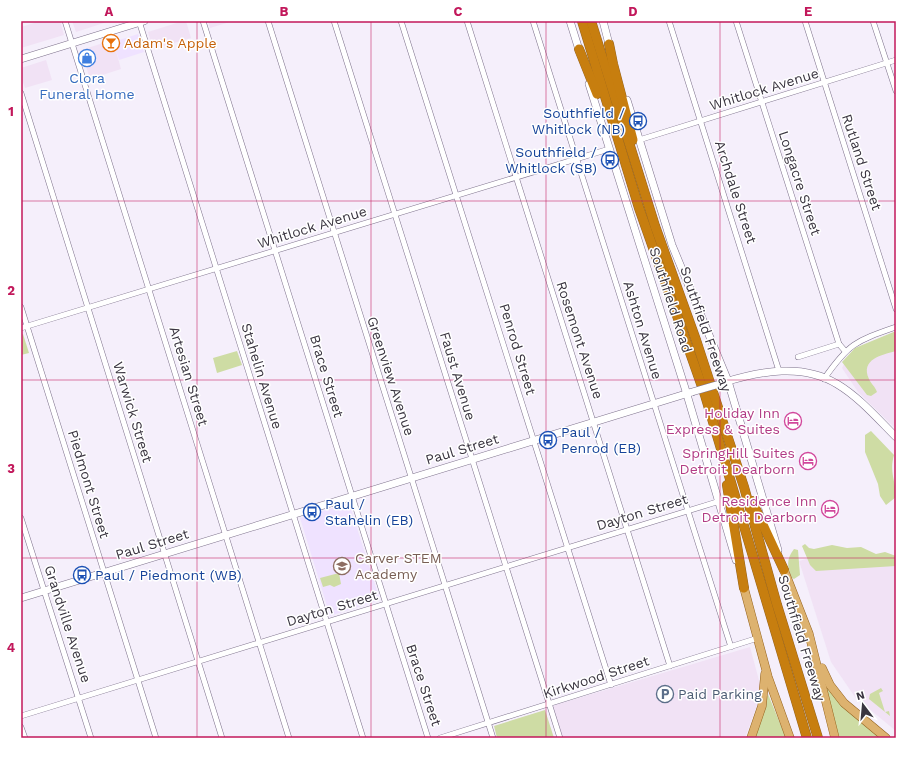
<svg xmlns="http://www.w3.org/2000/svg" width="917" height="759" font-family="'Work Sans',sans-serif">
<rect width="100%" height="100%" fill="#f5effb"/>
<g fill="#f1e2f5">
<polygon points="40,21 60,21 64,35 21,48 21,27"/>
<polygon points="72,21 110,21 76,32"/>
<polygon points="183,21 186,21 191,38 153,49 148,32"/>
<polygon points="208,21 233,21 210,28"/>
<polygon points="113,40 121,69 90,79 81,50"/>
<polygon points="46,60 52,80 25,88 21,77 21,68"/>
<polygon points="896,336 896,429 858,392 842,368 847,358"/>
<polygon points="810,558 896,561 896,731 855,697 831,662 799,561"/>
<polygon points="750,647 760,684 759,700 745,738 563,738 553,707 555,705"/>
</g>
<g fill="#efe2ff">
<polygon points="138,34 144,52 119,60 113,42"/>
<polygon points="349,503 380,600 330,616 300,518"/>
</g>
<g fill="#cedca4">
<path d="M896,331V351C882,355 860,359 869,379C871,384 875,386 877,392L871,396L867,395L842,362L855,348Z"/>
<polygon points="23,334 29,353 21,355 21,335"/>
<polygon points="237,351 242,365 217,373 213,358"/>
<path d="M871,431L894,455C889,472 896,481 896,497L886,505L880,496L878,484L865,452V435Z"/>
<polygon points="805,544 809,548 814,549 832,545 847,548 861,547 876,554 885,552 896,556 896,566 816,571 810,565 802,546"/>
<path d="M794,549L798,550L800,575L794,579L792,578C787,567 786,559 794,549Z"/>
<polygon points="339,573 341,584 334,587 330,585 323,587 320,578"/>
<polygon points="824,681 885,738 839,738"/>
<polygon points="881,688 883,691 879,693 885,712 889,711 890,716 869,699 870,694"/>
<polygon points="768,694 786,738 754,738"/>
<polygon points="545,710 554,738 497,738 494,726"/>
</g>
<g fill="none" stroke-linecap="round" stroke-linejoin="round">
<g stroke="#7e728c" stroke-width="6">
<g id="street">
<polyline points="65,21 289,738"/>
<polyline points="139,21 363,738"/>
<polyline points="203,21 428,738"/>
<polyline points="268,21 493,738"/>
<polyline points="334,21 560,738"/>
<polyline points="401,21 611,685"/>
<polyline points="467,21 670,666"/>
<polyline points="533,21 731,647"/>
<polyline points="669,21 779,371"/>
<polyline points="736,21 839,344 845,351"/>
<polyline points="805,21 896,309"/>
<polyline points="873,21 896,91"/>
<polyline points="21,93 222,738"/>
<polyline points="639,140 896,60"/>
<polyline points="21,307 156,738"/>
<polyline points="21,328 609,149"/>
<polyline points="798,357 839,344"/>
<path d="M824,379C849,343 856,341 896,327"/>
<polyline points="21,518 91,738"/>
<polyline points="21,716 720,501"/>
<polyline points="21,727 25,738"/>
<polyline points="440,738 758,638"/>
</g>
</g>
<g stroke="#7e728c" stroke-width="8">
<g id="secondary">
<polyline points="570,21 580,53"/>
<polyline points="603,21 610,48"/>
<polyline points="21,59 144,21"/>
<polyline points="589,84 685,388 736,560"/>
<polyline points="627,100 672,245 728,381 778,550"/>
<path d="M725,382C761,371 803,363 837,384C859,397 878,419 896,437"/>
<polyline points="21,598 692,392"/>
</g>
</g>
<g stroke="#966420" stroke-width="9">
<g id="primary">
<polyline points="784,570 809,634 835,738"/>
<polyline points="744,588 768,677 790,738"/>
<polyline points="822,668 830,685 844,703 886,738"/>
<polyline points="751,738 762,706 765,674"/>
</g>
</g>
<g stroke="#966420" stroke-width="10">
<g id="highway">
<polyline points="582,21 639,208 705,395 807,738"/>
<polyline points="591,21 655,226 696,340 744,487 777,605 818,738"/>
<polyline points="609,44 613,64 633,140"/>
<polyline points="579,49 597,94"/>
<polyline points="727,485 744,588"/>
<polyline points="752,501 784,570"/>
</g>
</g>
<use href="#street" stroke="#fff" stroke-width="5"/>
<use href="#secondary" stroke="#fff" stroke-width="7"/>
<use href="#primary" stroke="#ddb26f" stroke-width="8"/>
<use href="#highway" stroke="#c77e0f" stroke-width="9"/>
<g stroke="#7e728c" stroke-width="8" stroke-linecap="butt">
<polyline id="secondary-bridge" points="692,392 723,383"/>
</g>
<use href="#secondary-bridge" stroke="#fff" stroke-width="7"/>
</g>
<path fill="none" stroke="#c2185b" stroke-width="1" stroke-opacity="0.55" d="M197,21V738M371,21V738M546,21V738M720,21V738M21,201H896M21,380H896M21,558H896"/>
<defs>
<g id="bar-ring" transform="scale(0.9)"><circle r="9.5" fill="#fff" stroke="#e8710a" stroke-width="1.5"/><path d="M-6-5H6L.8 .8V4.5H3.5V6h-7V4.5H-.8V.8Z" fill="#e8710a"/></g>
<g id="shop-ring" transform="scale(0.9)"><circle r="9.5" fill="#fff" stroke="#3f7fe0" stroke-width="1.5"/><path d="M-5-2.5h2.3a2.7 3.5 0 0 1 5.4 0H5L5.5 6h-11ZM-1.5-2.5h3a1.5 2.3 0 0 0-3 0Z" fill="#3f7fe0"/></g>
<g id="bus-ring" transform="scale(0.9)"><circle r="9.5" fill="#fff" stroke="#1a4fb4" stroke-width="1.5"/><path d="M-5-6H5V4H4V6H2V4H-2V6H-4V4H-5ZM-3.5-4V0h7V-4ZM-3.5 1.2v1.5H-2V1.2ZM2 1.2v1.5H3.5V1.2Z" fill="#1a4fb4"/></g>
<g id="hotel-ring" transform="scale(0.9)"><circle r="9.5" fill="#fff" stroke="#d1479c" stroke-width="1.5"/><path d="M-6-4.5h1.5V1H6V5H4.5V3h-9V5H-6ZM-4 0a1.8 1.8 0 1 1 3.6 0ZM.5 0V-2.5h3Q6-2.5 6 0Z" fill="#d1479c"/></g>
<g id="school-ring" transform="scale(0.9)"><circle r="9.5" fill="#fff" stroke="#8d6e63" stroke-width="1.5"/><path d="M0-5L7-2L0 1L-7-2ZM-4 1L0 2.5L4 1V4Q0 6-4 4Z" fill="#8d6e63"/></g>
<g id="parking-ring" transform="scale(0.9)"><circle r="9.5" fill="#fff" stroke="#5c6f8a" stroke-width="1.5"/><path d="M-3.5-5.5H1a3.5 3.5 0 0 1 0 7H-1V5.5H-3.5ZM-1-3.4V-.6H.8a1.4 1.4 0 0 0 0-2.8Z" fill="#5c6f8a"/></g>
</defs>
<g fill-rule="evenodd">
<use href="#bar-ring" x="111" y="43"/>
<use href="#shop-ring" x="87" y="58"/>
<use href="#bus-ring" x="638" y="121"/>
<use href="#bus-ring" x="610" y="160"/>
<use href="#hotel-ring" x="793" y="421"/>
<use href="#bus-ring" x="548" y="440"/>
<use href="#hotel-ring" x="808" y="461"/>
<use href="#hotel-ring" x="830" y="509"/>
<use href="#bus-ring" x="312" y="512"/>
<use href="#school-ring" x="342" y="566"/>
<use href="#bus-ring" x="82" y="575"/>
<use href="#parking-ring" x="665" y="694"/>
</g>
<g text-anchor="middle" dominant-baseline="central" stroke-width="3" stroke-linejoin="round" paint-order="stroke">
<g font-size="14" fill="#c56008" stroke="#fff" text-anchor="start">
<text x="124" y="43">Adam's Apple</text>
</g>
<g font-size="14" fill="#366cbe" stroke="#fff">
<text x="87" y="78">Clora<tspan x="87" dy="16">Funeral Home</tspan></text>
</g>
<g font-size="14" fill="#3a3540" stroke="#fff">
<text transform="translate(764 89) rotate(-17)">Whitlock Avenue</text>
<text transform="translate(862 162) rotate(72)">Rutland Street</text>
<text transform="translate(800 183) rotate(72)">Longacre Street</text>
<text transform="translate(736 192) rotate(72)">Archdale Street</text>
<text transform="translate(312 227) rotate(-17)">Whitlock Avenue</text>
<text transform="translate(671 300) rotate(72)">Southfield Road</text>
<text transform="translate(706 329) rotate(71)">Southfield Freeway</text>
<text transform="translate(643 330) rotate(73)">Ashton Avenue</text>
<text transform="translate(580 340) rotate(72)">Rosemont Avenue</text>
<text transform="translate(518 349) rotate(73)">Penrod Street</text>
<text transform="translate(189 376) rotate(73)">Artesian Street</text>
<text transform="translate(262 376) rotate(73)">Stahelin Avenue</text>
<text transform="translate(327 376) rotate(73)">Brace Street</text>
<text transform="translate(391 376) rotate(72)">Greenview Avenue</text>
<text transform="translate(458 376) rotate(73)">Faust Avenue</text>
<text transform="translate(133 412) rotate(73)">Warwick Street</text>
<text transform="translate(462 449) rotate(-17)">Paul Street</text>
<text transform="translate(89 484) rotate(73)">Piedmont Street</text>
<text transform="translate(642 512) rotate(-17)">Dayton Street</text>
<text transform="translate(152 544) rotate(-17)">Paul Street</text>
<text transform="translate(332 608) rotate(-17)">Dayton Street</text>
<text transform="translate(68 624) rotate(72)">Grandville Avenue</text>
<text transform="translate(802 638) rotate(73)">Southfield Freeway</text>
<text transform="translate(596 677) rotate(-18)">Kirkwood Street</text>
<text transform="translate(424 685) rotate(72)">Brace Street</text>
</g>
<g font-size="14" fill="#164399" stroke="#fff" text-anchor="start">
<text x="625" y="113" text-anchor="end">Southfield /<tspan x="625" dy="16">Whitlock (NB)</tspan></text>
<text x="597" y="152" text-anchor="end">Southfield /<tspan x="597" dy="16">Whitlock (SB)</tspan></text>
<text x="561" y="432">Paul /<tspan x="561" dy="16">Penrod (EB)</tspan></text>
<text x="325" y="504">Paul /<tspan x="325" dy="16">Stahelin (EB)</tspan></text>
<text x="95" y="575">Paul / Piedmont (WB)</text>
</g>
<g font-size="14" fill="#b23c85" stroke="#fff" text-anchor="end">
<text x="780" y="413">Holiday Inn<tspan x="780" dy="16">Express &amp; Suites</tspan></text>
<text x="795" y="453">SpringHill Suites<tspan x="795" dy="16">Detroit Dearborn</tspan></text>
<text x="817" y="501">Residence Inn<tspan x="817" dy="16">Detroit Dearborn</tspan></text>
</g>
<g font-size="14" fill="#785e54" stroke="#fff" text-anchor="start">
<text x="355" y="558">Carver STEM<tspan x="355" dy="16">Academy</tspan></text>
</g>
<g font-size="14" fill="#4e5e75" stroke="#fff" text-anchor="start">
<text x="678" y="694">Paid Parking</text>
</g>
</g>
<rect width="917" height="759" fill="none" stroke="#ffffff" stroke-width="44"/>
<g transform="translate(863 705) rotate(344)" stroke="#ffffff" stroke-width="3" paint-order="stroke">
<path d="M0-3L7 15L0 10L-7 15Z" fill="#3a3540"/>
<text y="-6" font-size="11" font-weight="bold" text-anchor="middle" fill="#3a3540">N</text>
</g>
<rect x="22" y="22" width="873" height="715" fill="none" stroke="#c2185b" stroke-width="1.5"/>
<g font-size="13" text-anchor="middle" font-weight="bold" fill="#c2185b">
<text x="109" y="16">A</text>
<text x="284" y="16">B</text>
<text x="458" y="16">C</text>
<text x="633" y="16">D</text>
<text x="808" y="16">E</text>
<text x="11" y="116">1</text>
<text x="11" y="295">2</text>
<text x="11" y="473">3</text>
<text x="11" y="652">4</text>
</g>
</svg>
